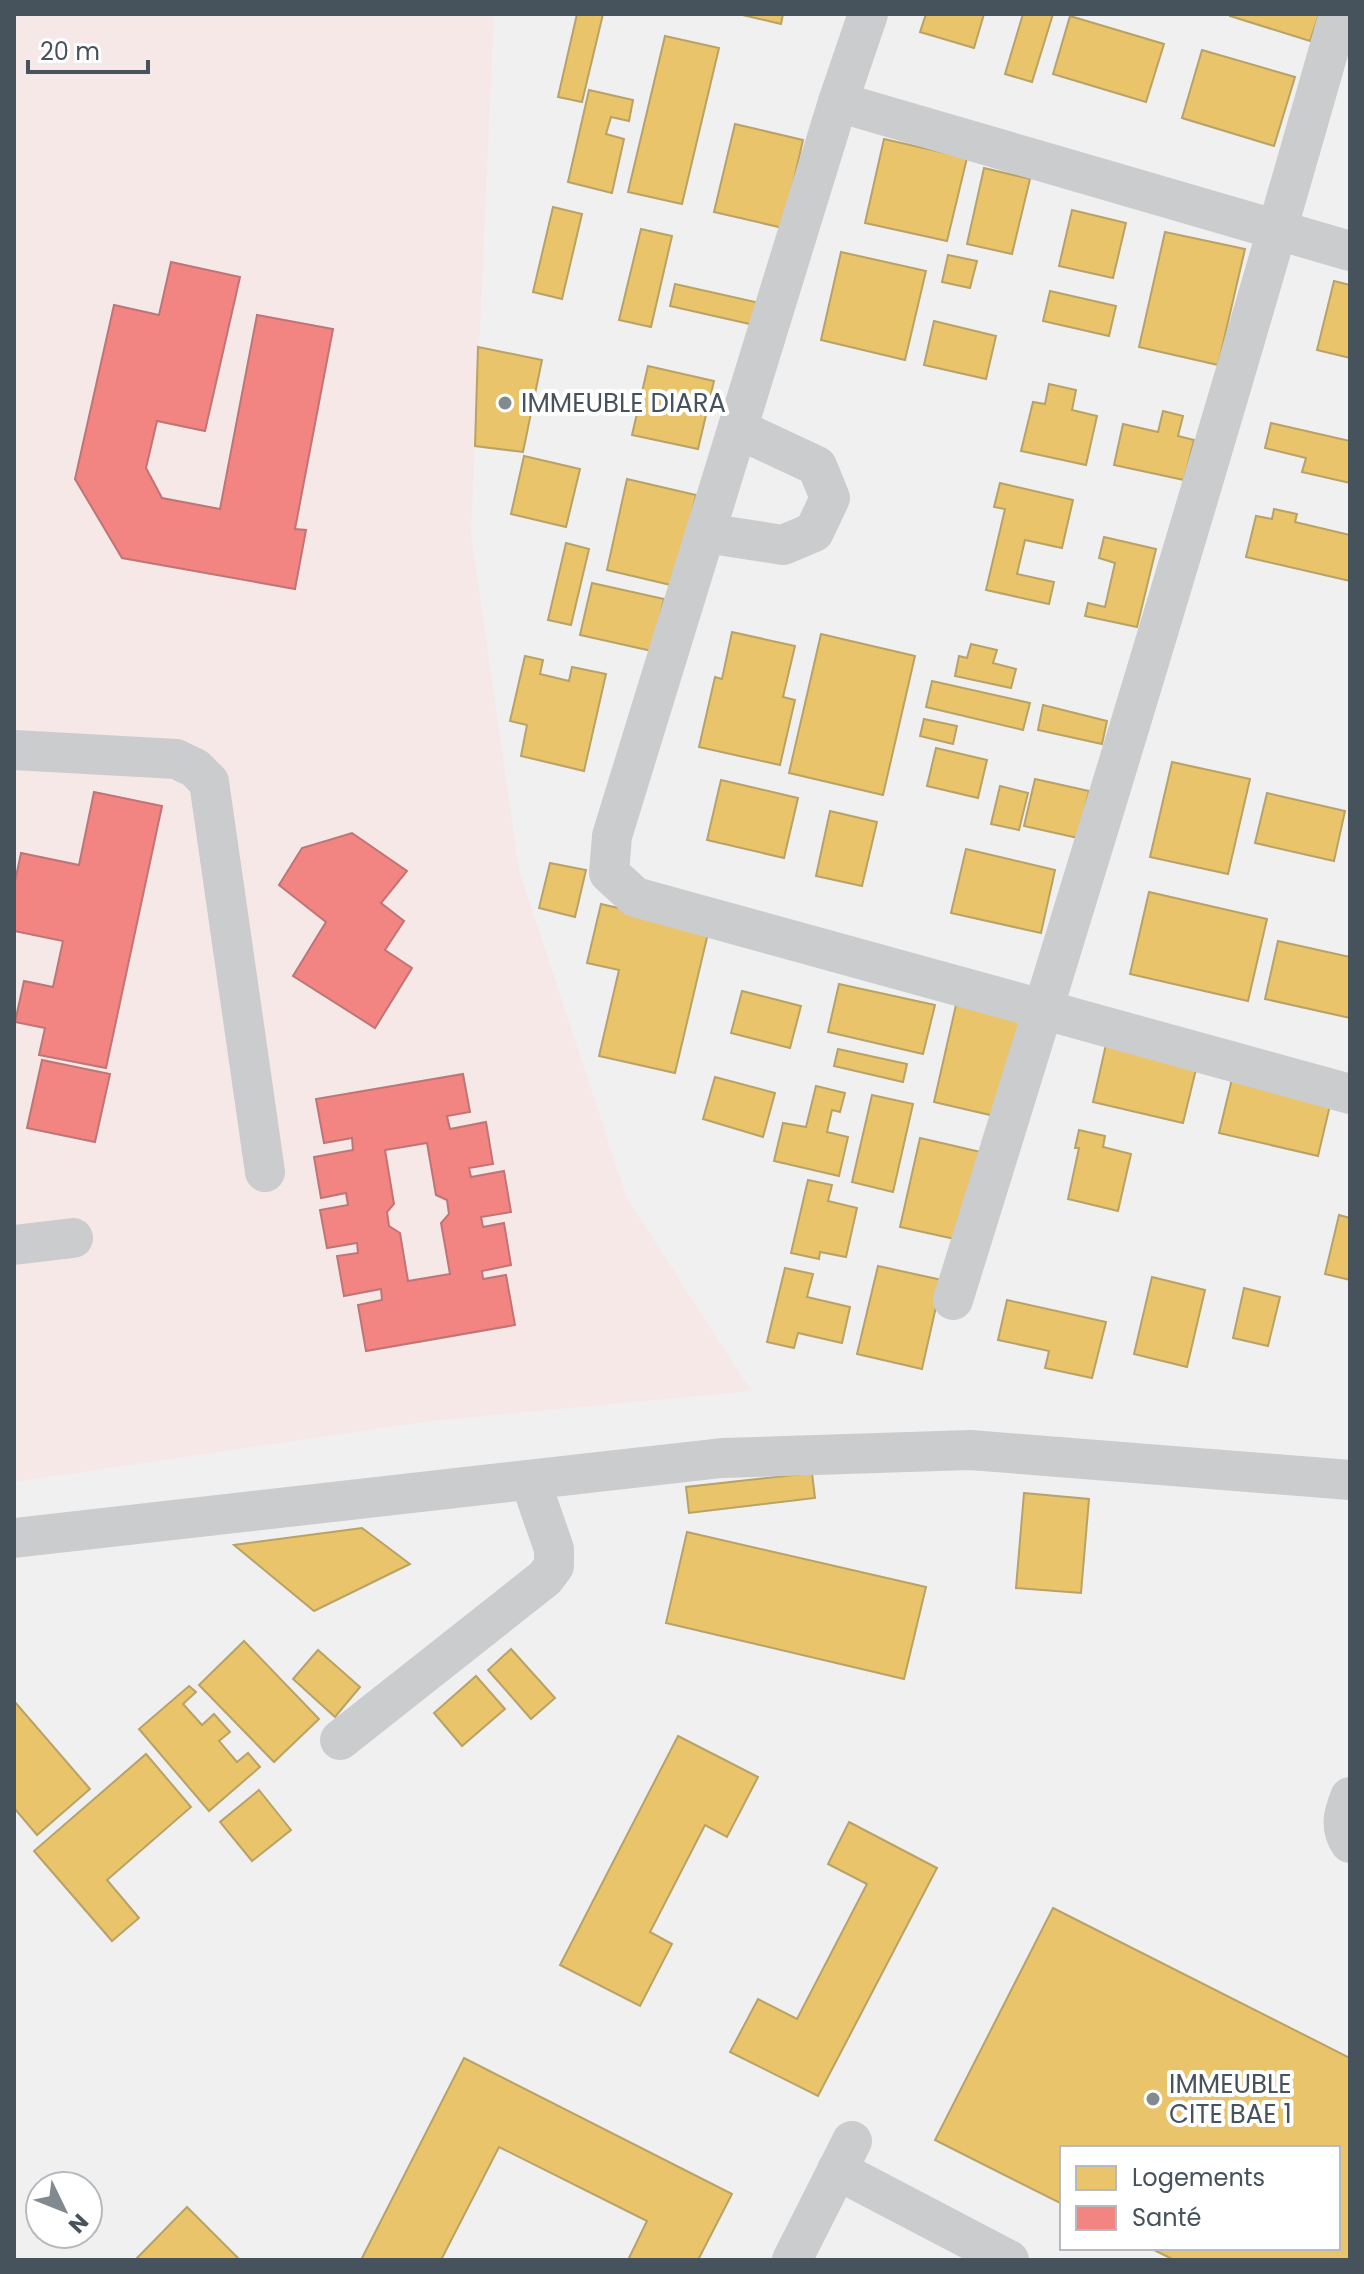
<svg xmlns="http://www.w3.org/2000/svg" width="1364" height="2274" font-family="Poppins,sans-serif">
<rect width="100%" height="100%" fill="#f1f0f0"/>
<polygon fill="#f6e8e7" points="14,14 494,14 471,533 519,870 627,1198 751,1391 430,1421 14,1482"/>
<g fill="#e9c46a" stroke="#b8a266" stroke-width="2">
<polygon points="577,14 603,14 582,102 558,97"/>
<polygon points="738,14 783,14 781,24"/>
<polygon points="926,14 984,14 974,48 920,32"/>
<polygon points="1023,14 1053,14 1032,82 1005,74"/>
<polygon points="1230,14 1319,14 1310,41 1230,16"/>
<polygon points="1070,16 1164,44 1146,102 1053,74"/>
<polygon points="665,36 719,48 682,204 628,192"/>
<polygon points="1202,50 1295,77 1274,146 1182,118"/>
<polygon points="589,90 633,100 629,121 611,117 606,134 624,139 612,193 568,182"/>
<polygon points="735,124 803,140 783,228 714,212"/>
<polygon points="884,139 967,158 947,241 865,223"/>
<polygon points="984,168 1030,179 1012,254 967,244"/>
<polygon points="553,207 582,214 562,299 533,292"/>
<polygon points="1072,210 1126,223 1113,278 1059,266"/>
<polygon points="641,229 672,236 651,327 619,320"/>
<polygon points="1165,232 1245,249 1218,365 1139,347"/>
<polygon points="841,252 926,271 905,360 821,340"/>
<polygon points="948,255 977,261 970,288 942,282"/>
<polygon points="1334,281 1350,285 1350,358 1317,350"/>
<polygon points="675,284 768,305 763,327 670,306"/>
<polygon points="1050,291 1116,306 1109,336 1043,321"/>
<polygon points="934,321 996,336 986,379 924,365"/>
<polygon points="478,347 542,360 523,452 475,446"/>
<polygon points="648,366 714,381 698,449 632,435"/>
<polygon points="1049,384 1076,390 1072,410 1097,416 1086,465 1021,451 1033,402 1045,404"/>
<polygon points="1163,411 1183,416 1178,436 1194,440 1184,480 1114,465 1123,424 1158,432"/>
<polygon points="1271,423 1350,441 1350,483 1302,472 1306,458 1265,448"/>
<polygon points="524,456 580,469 566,527 511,514"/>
<polygon points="627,479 696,495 675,586 607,570"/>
<polygon points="1000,483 1073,500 1062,548 1025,540 1017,574 1054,582 1049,604 986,590 1005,509 994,507"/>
<polygon points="1274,509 1297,514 1295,522 1350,535 1350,581 1246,557 1256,516 1272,519"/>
<polygon points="1104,537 1156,549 1137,627 1085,616 1088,603 1105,607 1115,563 1099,558"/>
<polygon points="566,543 589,549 571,625 548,620"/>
<polygon points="592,583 664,599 652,651 580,635"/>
<polygon points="732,632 795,646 783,697 795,700 780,765 699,747 715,677 722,679"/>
<polygon points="821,634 915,656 883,795 789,773"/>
<polygon points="971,644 997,650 993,663 1016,669 1011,688 955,676 959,656 967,658"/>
<polygon points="525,656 543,660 540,674 569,681 572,667 606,674 584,771 521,756 527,725 510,721"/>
<polygon points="932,681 1030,703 1023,730 926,707"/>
<polygon points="1043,705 1107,721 1102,744 1038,730"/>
<polygon points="924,719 957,726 953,744 920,736"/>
<polygon points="936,748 987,760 978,798 927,786"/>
<polygon points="1172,762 1250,779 1228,874 1150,857"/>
<polygon points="1035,779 1089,791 1078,838 1024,826"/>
<polygon points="721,780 798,798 784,858 707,840"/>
<polygon points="1000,786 1028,793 1019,830 991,824"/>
<polygon points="1267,793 1345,811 1334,861 1255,843"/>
<polygon points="830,811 877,822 862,886 816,876"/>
<polygon points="966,849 1055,870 1041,933 951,913"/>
<polygon points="550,863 586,870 575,917 539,908"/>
<polygon points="1149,892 1267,919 1248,1001 1130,974"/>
<polygon points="601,904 709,929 675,1073 599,1056 619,970 587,963"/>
<polygon points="1278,941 1350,957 1350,1018 1265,999"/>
<polygon points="839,984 935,1005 923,1054 828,1032"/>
<polygon points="742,991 801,1006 790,1048 731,1033"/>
<polygon points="956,1005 1025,1021 1003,1118 934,1102"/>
<polygon points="1107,1040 1198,1061 1183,1123 1093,1102"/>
<polygon points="838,1049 907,1064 903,1082 834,1066"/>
<polygon points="715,1077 775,1093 763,1137 703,1119"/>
<polygon points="1232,1079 1331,1101 1318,1156 1219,1133"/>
<polygon points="816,1086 845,1093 840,1112 832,1110 827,1132 848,1137 839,1176 774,1161 783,1123 806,1127"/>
<polygon points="872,1095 913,1104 893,1192 852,1182"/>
<polygon points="1079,1130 1105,1136 1103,1147 1131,1154 1118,1211 1068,1199 1079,1148 1075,1148"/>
<polygon points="920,1138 985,1153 964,1241 900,1227"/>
<polygon points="808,1180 832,1185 828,1201 857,1208 846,1257 820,1252 819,1259 791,1253"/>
<polygon points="1339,1215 1350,1218 1350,1280 1325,1274"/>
<polygon points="878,1266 942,1280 922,1369 857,1354"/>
<polygon points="785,1268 813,1274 807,1297 850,1307 842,1343 798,1333 794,1348 767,1342"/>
<polygon points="1152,1277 1205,1290 1187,1367 1134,1354"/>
<polygon points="1244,1288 1280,1297 1268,1346 1233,1338"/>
<polygon points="1007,1300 1106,1322 1092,1378 1045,1368 1049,1351 998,1340"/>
<polygon points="812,1473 815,1498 689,1513 686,1487"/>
<polygon points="1024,1493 1089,1499 1081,1593 1016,1588"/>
<polygon points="362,1528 410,1564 314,1611 234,1545"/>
<polygon points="687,1532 926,1587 904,1679 666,1623"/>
<polygon points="244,1641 319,1719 274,1762 199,1685"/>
<polygon points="511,1649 555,1698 531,1719 488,1670"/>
<polygon points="318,1650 360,1687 335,1717 293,1679"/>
<polygon points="476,1676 505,1709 462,1746 434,1713"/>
<polygon points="189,1686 196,1692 183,1704 202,1725 214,1714 230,1732 219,1741 237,1762 248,1753 260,1767 209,1811 139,1729"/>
<polygon points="14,1701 90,1789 37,1835 14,1808"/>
<polygon points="678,1736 758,1777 727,1837 705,1825 650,1932 672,1944 640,2006 560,1965"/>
<polygon points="146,1754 191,1807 107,1880 139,1918 112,1941 34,1851"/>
<polygon points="259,1790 291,1830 252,1861 220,1822"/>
<polygon points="849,1822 937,1868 818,2096 730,2052 758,1999 797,2019 867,1884 828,1864"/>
<polygon points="1053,1908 1350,2058 1350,2260 1174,2260 1150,2248 1338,2248 1338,2148 1062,2148 1062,2204 935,2140"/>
<polygon points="464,2058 732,2194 698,2260 628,2260 647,2221 499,2147 441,2260 361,2260"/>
<polygon points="187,2207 240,2260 135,2260"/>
</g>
<g fill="#f28482" stroke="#bf7577" stroke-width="2" fill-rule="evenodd">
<polygon points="171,262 240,277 205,431 157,421 146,468 162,498 220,509 257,315 333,329 295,529 306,530 295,589 122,558 75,479 114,305 159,315"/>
<polygon points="94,792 162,806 106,1068 39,1055 45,1028 15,1022 24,981 53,987 63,941 14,931 14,886 21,853 79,865"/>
<polygon points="352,833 407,871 381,903 404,921 385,950 412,968 375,1028 293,976 326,922 279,885 302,848"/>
<polygon points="42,1060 110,1074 95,1142 27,1128"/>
<path d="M463,1074L470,1112L447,1116L450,1129L486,1122L493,1164L469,1168L471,1177L504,1171L511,1212L481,1217L483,1227L504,1223L511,1265L482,1271L483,1279L506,1275L515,1325L366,1351L358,1305L382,1300L381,1289L344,1296L337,1256L358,1253L357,1243L327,1248L320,1210L348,1205L346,1193L321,1198L314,1157L353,1150L352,1138L324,1143L316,1099ZM427,1143L436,1195L447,1200L449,1214L441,1223L450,1274L408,1281L400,1233L389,1226L387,1212L394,1204L385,1150Z"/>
</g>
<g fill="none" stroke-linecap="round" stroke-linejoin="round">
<g stroke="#caccce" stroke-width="40">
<polyline points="868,14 838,102 612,836 609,873 635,897 1350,1094"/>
<polyline points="838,102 1350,251"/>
<polyline points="705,533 783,545 814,532 830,498 817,466 738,429"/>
<polyline points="14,750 176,759 195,768 209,782 265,1172"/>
<polyline points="14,1245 73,1238"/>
<path d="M953,1300C1086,873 1217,445 1339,14"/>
<polyline points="14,1538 722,1458 970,1450 1350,1480"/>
<polyline points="340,1740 545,1578 554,1566 554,1549 530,1480"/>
<path d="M1350,1797C1344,1813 1339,1827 1350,1843"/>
<polyline points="837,2170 1009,2260"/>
<polyline points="792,2260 852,2141"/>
</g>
</g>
<g fill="#828a90" stroke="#fff" stroke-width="3">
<circle cx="505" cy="403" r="8"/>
<circle cx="1153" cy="2099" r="8"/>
</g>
<g text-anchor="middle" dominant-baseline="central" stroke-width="8" stroke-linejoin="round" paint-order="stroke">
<g font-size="26" fill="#47535c" stroke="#fff" text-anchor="start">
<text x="521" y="403">IMMEUBLE DIARA</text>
<text x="1169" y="2084">IMMEUBLE<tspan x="1169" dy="30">CITE BAE 1</tspan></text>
</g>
</g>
<rect width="1364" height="2274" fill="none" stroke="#47535c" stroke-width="32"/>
<rect x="1060" y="2146" width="280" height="104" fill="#ffffff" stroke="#b5babe" stroke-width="2"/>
<rect x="1076" y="2166" width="40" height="24" fill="#e9c46a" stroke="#b5babe" stroke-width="2"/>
<text x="1132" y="2186" font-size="24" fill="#47535c">Logements</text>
<rect x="1076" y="2206" width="40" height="24" fill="#f28482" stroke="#b5babe" stroke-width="2"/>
<text x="1132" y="2226" font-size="24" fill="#47535c">Santé</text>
<g transform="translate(64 2210) rotate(133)"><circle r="38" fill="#ffffff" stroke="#b5babe" stroke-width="2"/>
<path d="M0-6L14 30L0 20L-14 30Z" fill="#828a90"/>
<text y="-12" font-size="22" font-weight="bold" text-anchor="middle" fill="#47535c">N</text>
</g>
<path d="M28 60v12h120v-12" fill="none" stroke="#47535c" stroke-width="4"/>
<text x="40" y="60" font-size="24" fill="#47535c" stroke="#ffffff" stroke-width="6" paint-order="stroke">20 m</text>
</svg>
